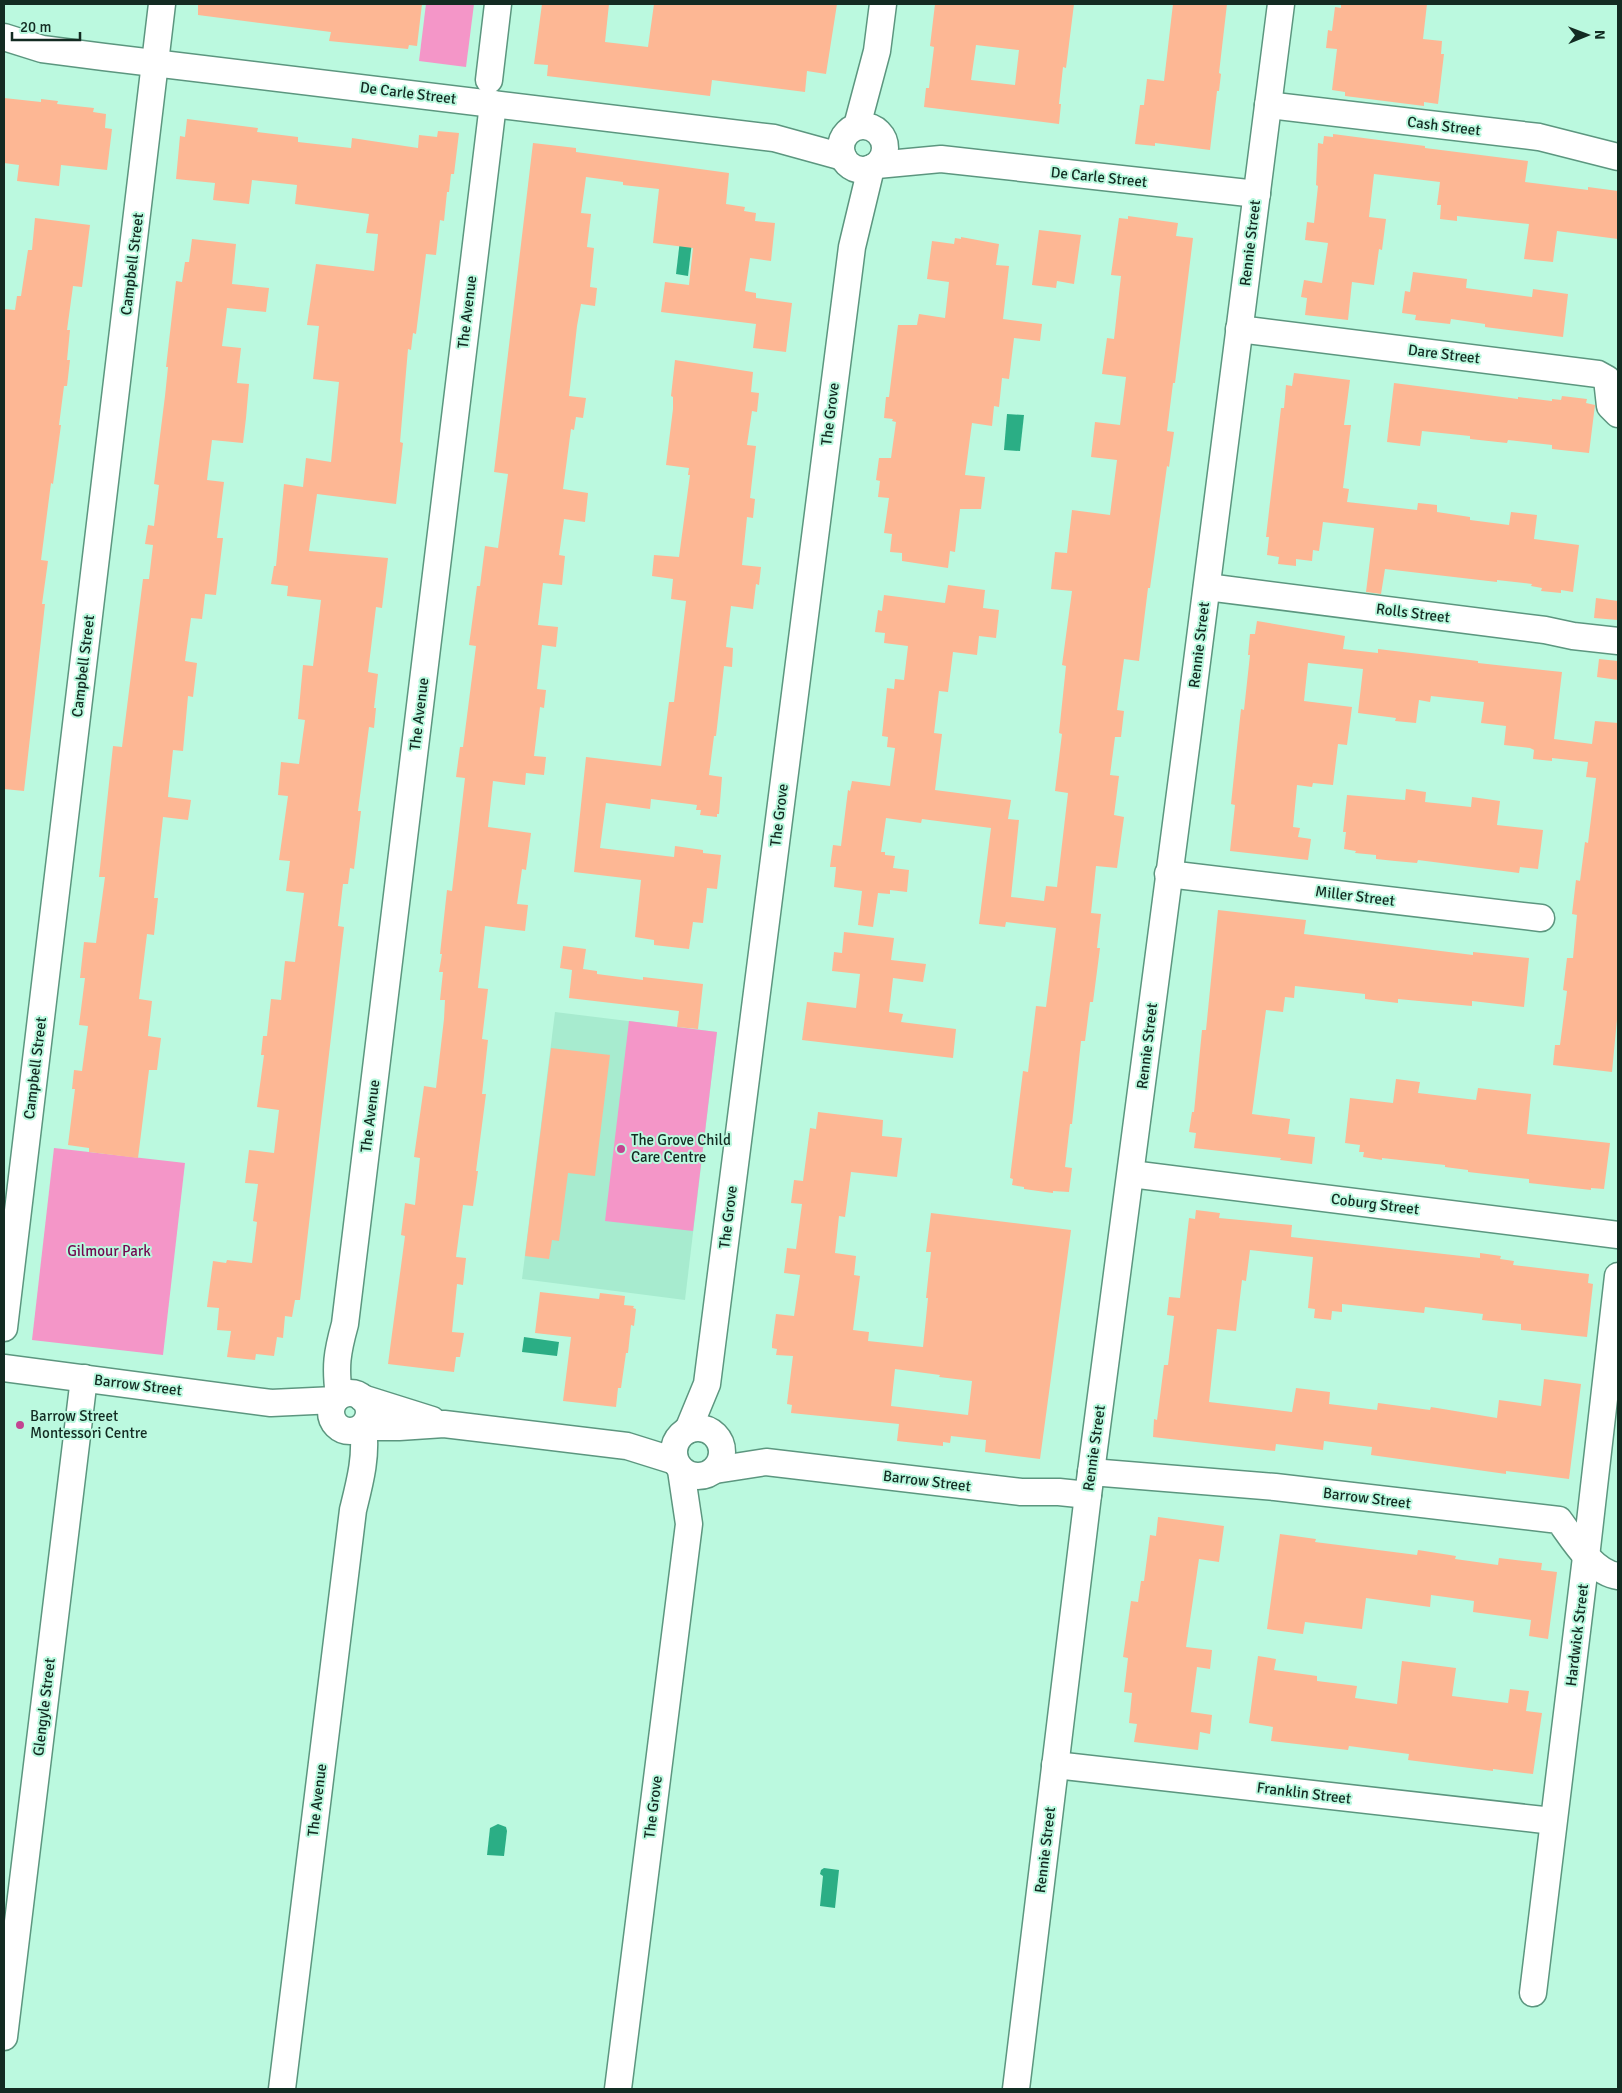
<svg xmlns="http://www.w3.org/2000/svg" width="1622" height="2093" font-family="Signika,sans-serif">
<rect width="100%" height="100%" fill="#bbf9df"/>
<polygon fill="#a7ebcf" points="555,1012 717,1032 685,1300 522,1279"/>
<g fill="#f496c8">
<polygon points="426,4 474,4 466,67 419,61"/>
<polygon points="629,1021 717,1032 693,1231 605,1221"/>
<polygon points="54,1148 185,1163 163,1355 32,1340"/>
</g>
<g fill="#2bae85">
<polygon points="680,240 692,242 688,276 676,274"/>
<polygon points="1007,414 1024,415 1020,451 1004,450"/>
<polygon points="524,1337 559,1342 557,1356 522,1352"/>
<polygon points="498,1824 506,1827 507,1831 504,1856 487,1855 490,1828"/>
<polygon points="824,1868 839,1870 835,1908 820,1906 823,1876 820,1874 821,1870"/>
</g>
<g fill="#fdb794" fill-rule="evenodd">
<polygon points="198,4 422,4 417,46 409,45 408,49 329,41 331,32 198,15"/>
<polygon points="542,4 609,4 605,42 648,47 654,4 837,4 826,74 807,71 805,92 712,80 710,96 547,76 548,65 534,64"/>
<path d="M935,4H1074L1066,68L1063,67L1059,104H1061L1059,124L924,107L926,88H929L934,47L930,46ZM976,45L1019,50L1015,85L971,80Z"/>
<polygon points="1173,4 1227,4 1219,73 1221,74 1219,91 1217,91 1210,150 1155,143 1155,146 1135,144 1140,105 1144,105 1147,79 1164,81"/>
<polygon points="1341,4 1427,4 1423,39 1442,41 1441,54 1444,54 1438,104 1424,102 1424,106 1345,96 1345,92 1332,90 1337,49 1326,48 1328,30 1332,31 1335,7 1341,8"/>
<polygon points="4,98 41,102 41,99 58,101 57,104 94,108 93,112 106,114 105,128 112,129 107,170 61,165 59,186 17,181 19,165 4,163"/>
<polygon points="187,119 258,128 257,132 298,137 298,142 351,148 352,138 418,148 419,135 437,137 438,131 459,133 454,174 451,174 449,192 447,192 444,221 440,220 436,255 426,254 416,334 413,333 411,350 408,349 400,442 403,443 396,504 317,494 309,551 388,558 382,608 376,607 368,672 378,674 374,708 376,708 374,728 369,727 358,811 361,811 354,869 350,868 348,884 343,884 338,926 344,927 300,1300 295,1300 292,1317 285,1316 283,1338 277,1337 274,1356 256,1354 255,1360 227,1357 231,1331 217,1330 219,1308 207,1307 213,1261 226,1263 227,1260 252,1263 257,1222 253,1221 258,1184 245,1183 249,1150 274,1153 279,1110 257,1107 264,1055 261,1055 263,1036 267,1036 271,999 281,1000 285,961 295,962 304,893 286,891 290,861 279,860 288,796 278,795 281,762 299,764 305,720 298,719 303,665 313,666 321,600 287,596 288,586 271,584 274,566 276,566 284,484 303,487 306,458 331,462 339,382 313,379 319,326 307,325 316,264 374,271 378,234 366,233 369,214 295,204 297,185 252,180 249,204 213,200 215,183 176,179 180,136 185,137"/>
<polygon points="1333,134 1425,146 1425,148 1528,161 1525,182 1588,190 1588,187 1618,191 1618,239 1557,231 1553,262 1524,259 1529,224 1457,216 1457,221 1440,219 1441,205 1437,205 1440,182 1374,174 1369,217 1386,219 1382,250 1379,249 1374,285 1352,282 1348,320 1305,315 1307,298 1301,297 1304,280 1322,283 1328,243 1305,240 1307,222 1314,223 1318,186 1316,185 1318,143 1323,144 1324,136 1333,137"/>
<polygon points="533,143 576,148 576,152 729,173 726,204 745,207 744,211 756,213 755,221 775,223 771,261 750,258 745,291 756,293 756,298 792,303 786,352 753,348 756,324 661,312 665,282 689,285 693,248 653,243 659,189 623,185 623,182 586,177 581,213 591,214 587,247 594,248 590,287 597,288 595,306 581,304 577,326 569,396 586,398 583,418 576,417 574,430 571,429 563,489 588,493 585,522 564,519 559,555 565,556 562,585 543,583 538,625 558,627 556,647 542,645 537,689 546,690 544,708 540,707 534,756 546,757 544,775 526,773 525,785 493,781 488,827 531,833 526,870 522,869 517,904 528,905 525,931 485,926 478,988 488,989 482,1039 488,1040 482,1094 486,1094 476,1171 478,1171 473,1206 463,1205 456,1257 466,1258 463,1285 457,1284 452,1332 464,1333 460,1357 456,1357 454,1372 388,1364 405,1236 401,1235 405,1203 415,1205 420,1158 414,1157 424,1086 436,1088 444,1019 445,1000 440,1000 443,972 439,972 442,954 440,954 447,890 452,891 465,778 456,777 460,747 463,747 476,646 469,645 477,586 480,586 485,546 498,548 508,474 494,472"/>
<polygon points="1128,216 1178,223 1176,236 1193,238 1175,383 1173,383 1167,431 1174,432 1169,467 1167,466 1150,588 1148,588 1139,661 1124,659 1117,710 1124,711 1121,737 1115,737 1110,775 1119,776 1114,815 1124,817 1117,868 1096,866 1091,913 1101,914 1097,948 1100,948 1093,1002 1090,1002 1085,1041 1081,1041 1072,1124 1070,1124 1065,1167 1072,1168 1069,1192 1053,1191 1053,1193 1024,1189 1024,1187 1012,1185 1013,1179 1010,1178 1023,1071 1028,1072 1036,1006 1046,1007 1056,928 1006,922 1005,927 979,924 991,828 922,819 921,823 886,818 881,852 885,852 885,855 895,856 893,868 909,870 907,892 890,890 890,894 878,893 873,927 858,925 862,891 834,887 836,867 830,867 833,845 841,846 848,790 850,791 852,781 890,786 895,748 887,747 888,737 882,736 887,688 894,689 895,679 904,680 908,646 884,643 885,633 875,632 878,610 882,611 884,595 945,603 948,585 985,590 983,608 999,610 996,638 979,636 977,655 953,652 948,692 939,691 934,733 942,734 935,790 1011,800 1008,819 1019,820 1011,897 1044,901 1046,886 1057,887 1068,793 1055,791 1062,734 1059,733 1066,666 1062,665 1072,591 1051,589 1055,552 1067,553 1072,510 1110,515 1117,460 1091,457 1095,422 1120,425 1126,377 1102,374 1107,338 1114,339 1121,276 1111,275 1119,218 1128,219"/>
<polygon points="35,218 90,225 82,287 73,286 67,330 70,330 67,360 70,360 67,386 64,386 59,425 61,425 53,484 51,483 41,560 48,561 42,604 45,604 24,791 4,789 4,309 15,310 17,296 21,296 28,250 32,250"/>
<polygon points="1039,230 1081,235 1074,284 1057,281 1056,288 1032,285"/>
<polygon points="961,237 999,244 996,265 1009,266 1003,319 1042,324 1040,341 1014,338 1009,379 1002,378 999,407 994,406 992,426 972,423 965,475 985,477 981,509 960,509 955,552 950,551 948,568 902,561 902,553 890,552 892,534 884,533 889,498 878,497 880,481 876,480 879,458 891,458 896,422 892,421 893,419 884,418 886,397 889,397 898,325 917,325 919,314 945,318 949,282 927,279 932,241 954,244 955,238 961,239"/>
<polygon points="192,239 236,244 232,284 269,288 266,312 227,308 222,346 241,348 237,383 249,384 246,418 243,443 212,440 207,480 224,482 217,538 223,538 216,595 205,594 202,619 191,618 185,661 197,663 193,697 188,696 183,751 173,750 168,797 191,800 188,820 163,817 154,898 158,898 154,935 147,934 139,999 152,1001 148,1036 161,1038 157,1070 149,1070 138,1158 89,1152 89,1148 68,1145 75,1089 72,1089 74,1070 82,1071 88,1026 79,1025 85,978 80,978 84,942 96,943 105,877 99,877 113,746 122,747 143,579 149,579 153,545 145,544 148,525 154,526 159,485 154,484 165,396 168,367 166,367 176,281 182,282 185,262 189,262"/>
<polygon points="1413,272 1467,279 1466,288 1532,297 1533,289 1568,294 1563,337 1485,327 1485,324 1451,319 1450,324 1415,320 1416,315 1402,313 1405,291 1410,292"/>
<polygon points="675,360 753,372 751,392 759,393 757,412 752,411 747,445 756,446 750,498 755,499 753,518 747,517 742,565 761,567 759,585 756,584 753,609 731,606 726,647 733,648 732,667 724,666 716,736 714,736 709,775 722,777 719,814 717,814 717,817 700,815 701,810 696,810 697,805 651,799 650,809 606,803 600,848 674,857 675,846 703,850 703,853 721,855 717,889 707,888 703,923 693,922 689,949 654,945 654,940 635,937 641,880 574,872 586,757 661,766 669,702 674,702 686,601 671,599 673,579 652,576 654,555 679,557 690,475 688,475 689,468 666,465 673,409 673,397 671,396"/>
<polygon points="1294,373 1350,380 1344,425 1351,425 1343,488 1349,489 1347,502 1417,510 1418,503 1437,505 1437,512 1470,517 1470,520 1509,525 1511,512 1537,515 1534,539 1579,545 1573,592 1561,590 1561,593 1541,591 1542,588 1531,586 1532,584 1497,580 1497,582 1385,569 1381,594 1366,592 1374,528 1323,522 1319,551 1313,550 1312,561 1296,559 1296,566 1278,564 1279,557 1267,555 1269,537 1266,537 1281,408 1284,408 1286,385 1292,386"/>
<polygon points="1394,383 1518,399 1518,397 1552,401 1552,399 1561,400 1562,396 1587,399 1586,403 1595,405 1589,453 1552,449 1552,445 1508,440 1507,443 1470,439 1470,436 1422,431 1420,446 1387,442"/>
<polygon points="1596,598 1618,601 1618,620 1594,618"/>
<polygon points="1257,621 1345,636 1343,649 1378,653 1378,649 1478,661 1478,663 1562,672 1554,739 1592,744 1595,721 1618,723 1618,1009 1612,1072 1553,1065 1555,1045 1560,1045 1567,991 1563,990 1567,958 1573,958 1577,915 1572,914 1576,880 1580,881 1585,842 1588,843 1596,778 1586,777 1588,762 1552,758 1552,761 1533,759 1534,750 1530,748 1504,745 1506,726 1481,723 1484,702 1431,696 1430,702 1419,700 1416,723 1395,721 1396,718 1358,713 1363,669 1308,663 1304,701 1352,707 1347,745 1338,744 1333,785 1313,783 1312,787 1297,785 1293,827 1300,828 1298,837 1311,839 1308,860 1230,851 1235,805 1231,804 1241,709 1244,710 1250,655 1248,655 1250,634 1255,634"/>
<polygon points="1599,659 1618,661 1618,680 1597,677"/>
<polygon points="1406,789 1426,792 1425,802 1471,807 1472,797 1500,801 1497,825 1543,830 1538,869 1520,867 1519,873 1418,860 1417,863 1395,861 1376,859 1376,855 1355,853 1356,851 1344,849 1346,832 1343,832 1347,795 1405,800"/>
<polygon points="1218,910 1306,920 1304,934 1473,955 1473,952 1529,958 1524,1007 1472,1001 1472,1006 1398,999 1398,1003 1365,999 1365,994 1295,986 1294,998 1285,997 1283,1012 1266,1010 1252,1114 1290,1119 1288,1134 1315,1137 1312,1164 1280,1160 1281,1158 1194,1148 1196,1133 1189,1132 1192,1112 1194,1112 1202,1030 1206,1030"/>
<polygon points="844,932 894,938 891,960 926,964 923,982 893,978 889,1012 903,1014 901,1022 956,1029 953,1058 802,1040 807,1002 856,1008 860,974 832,971 834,952 842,953"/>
<polygon points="563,946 586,949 583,969 597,971 597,974 643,980 643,977 703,984 698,1029 677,1027 679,1011 569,998 572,970 560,968"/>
<polygon points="551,1048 610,1055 595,1176 568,1173 559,1241 552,1240 549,1259 525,1256"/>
<polygon points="1396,1079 1420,1082 1418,1093 1476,1100 1478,1088 1531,1094 1527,1134 1610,1143 1604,1189 1591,1188 1591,1190 1529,1183 1529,1179 1468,1172 1468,1170 1445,1167 1445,1165 1382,1158 1382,1160 1363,1157 1364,1152 1359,1152 1360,1145 1345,1143 1350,1098 1393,1103"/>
<path d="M818,1112L883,1120L882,1136L902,1138L897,1177L851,1172L845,1217L839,1216L835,1253L856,1256L854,1275L860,1276L853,1330L869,1332L868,1341L923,1347L928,1298H926L931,1252H926L931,1213L1071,1230L1040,1459L985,1452L986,1440L951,1436L950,1443L943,1442V1446L897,1441L899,1424L791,1413L792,1405L787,1404L793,1356L776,1355L777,1349L772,1348V1344L776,1314L794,1316L800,1275L784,1273L787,1248L796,1249L802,1204L791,1203L794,1180L803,1181L810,1128L816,1129ZM895,1369L940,1375L939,1377L972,1381L968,1415L891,1406Z"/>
<polygon points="1196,1210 1220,1213 1219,1218 1292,1225 1291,1237 1480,1258 1480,1253 1501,1256 1500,1259 1514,1261 1513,1265 1589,1274 1588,1283 1593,1284 1587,1337 1521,1330 1521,1324 1482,1320 1483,1314 1425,1307 1424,1313 1342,1304 1342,1312 1332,1311 1331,1320 1314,1318 1315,1309 1308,1308 1313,1257 1250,1250 1246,1281 1242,1280 1236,1331 1217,1329 1209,1402 1292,1412 1296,1388 1330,1392 1329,1404 1377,1410 1378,1403 1430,1410 1431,1407 1497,1418 1499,1400 1541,1406 1544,1379 1581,1384 1569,1479 1506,1471 1506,1474 1371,1455 1372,1447 1324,1441 1323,1450 1276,1444 1275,1451 1153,1437 1154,1419 1157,1420 1164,1365 1168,1365 1174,1316 1167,1315 1169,1297 1180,1298 1189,1218 1195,1219"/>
<polygon points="540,1292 599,1299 600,1293 625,1296 624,1305 634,1306 633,1308 636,1309 634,1326 631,1325 628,1353 626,1353 621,1388 618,1388 616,1407 563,1401 571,1337 535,1333"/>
<polygon points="1158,1517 1224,1526 1219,1562 1199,1559 1186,1647 1212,1650 1210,1669 1197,1667 1191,1712 1212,1715 1210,1734 1200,1732 1198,1750 1134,1742 1137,1724 1129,1723 1132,1693 1124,1692 1128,1658 1123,1657 1131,1601 1138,1602 1141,1581 1144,1581 1150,1535 1156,1536"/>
<polygon points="1280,1534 1316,1539 1315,1542 1417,1555 1418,1550 1456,1556 1455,1559 1498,1565 1499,1558 1542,1563 1541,1570 1557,1572 1548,1639 1529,1636 1531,1620 1473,1612 1474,1601 1431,1595 1430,1607 1366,1598 1362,1629 1305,1622 1303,1634 1267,1629"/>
<polygon points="1258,1656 1276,1659 1274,1670 1317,1676 1317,1681 1357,1686 1355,1698 1397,1704 1402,1661 1456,1668 1452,1696 1508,1703 1510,1689 1529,1691 1526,1711 1542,1713 1533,1774 1493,1769 1493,1771 1408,1760 1409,1754 1349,1746 1348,1750 1271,1741 1273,1727 1249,1723"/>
</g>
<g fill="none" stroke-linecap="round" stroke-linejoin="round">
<g stroke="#5c967f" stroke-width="29">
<g id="minor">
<polyline points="4,37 42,49 104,57 774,138 843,157"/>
<polyline points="489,80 498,4"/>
<polyline points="1268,105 1539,137 1618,157"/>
<polyline points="857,126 877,51 883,4"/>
<circle cx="863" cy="148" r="22"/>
<polyline points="877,165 941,159 1257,194"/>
<polyline points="1239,329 1598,374 1607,379 1610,406 1618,414"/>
<polyline points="1207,587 1545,630 1573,636 1618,641"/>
<polyline points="1168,874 1541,918"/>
<polyline points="1131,1174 1618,1235"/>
<polyline points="4,1328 162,4"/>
<polyline points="4,1368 271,1403 335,1400"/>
<circle cx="350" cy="1412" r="19"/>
<path d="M339,1396C335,1366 337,1353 345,1324L493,104"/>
<polyline points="362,1398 432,1420"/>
<polyline points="363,1427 399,1427 444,1424 627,1446 675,1461"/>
<circle cx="698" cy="1452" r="24"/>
<polyline points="688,1430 707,1384 852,247 871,168"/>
<polyline points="715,1470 766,1462 1021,1492 1059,1492 1088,1495"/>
<path d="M1091,1472L1275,1487L1559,1520C1573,1539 1593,1573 1618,1576"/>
<polyline points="1055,1765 1553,1821"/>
<polyline points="1533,1993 1586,1557 1618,1276"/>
<polyline points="4,2037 84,1378"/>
<path d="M282,2089L353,1510C360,1482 367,1456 363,1427"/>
<polyline points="618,2089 689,1524 681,1470"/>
<polyline points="1016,2089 1088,1495 1188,732 1281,4"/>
</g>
</g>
<use href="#minor" stroke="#fff" stroke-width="26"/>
</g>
<g fill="#c34491" stroke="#bbf9df" stroke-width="2">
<circle cx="621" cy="1149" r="5"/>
<circle cx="20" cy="1425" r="5"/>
</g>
<g text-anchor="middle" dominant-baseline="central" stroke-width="4" stroke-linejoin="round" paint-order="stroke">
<g font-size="15" fill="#132b22" stroke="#bbf9df">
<text transform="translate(408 93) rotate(7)">De Carle Street</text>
<text transform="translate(1444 126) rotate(7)">Cash Street</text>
<text transform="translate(1099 177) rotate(6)">De Carle Street</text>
<text transform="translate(1250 243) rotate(-83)">Rennie Street</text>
<text transform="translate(132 264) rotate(-83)">Campbell Street</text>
<text transform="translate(467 312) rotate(-83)">The Avenue</text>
<text transform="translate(1444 354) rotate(7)">Dare Street</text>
<text transform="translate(830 414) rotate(-83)">The Grove</text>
<text transform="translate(1413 613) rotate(7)">Rolls Street</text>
<text transform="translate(1199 645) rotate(-83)">Rennie Street</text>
<text transform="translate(83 666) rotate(-83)">Campbell Street</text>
<text transform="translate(419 714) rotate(-83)">The Avenue</text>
<text transform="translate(779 815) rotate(-83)">The Grove</text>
<text transform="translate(1355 896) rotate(7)">Miller Street</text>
<text transform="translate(1147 1046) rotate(-83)">Rennie Street</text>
<text transform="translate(35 1068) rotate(-83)">Campbell Street</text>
<text transform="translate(370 1116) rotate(-83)">The Avenue</text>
<text transform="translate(1375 1204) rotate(7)">Coburg Street</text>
<text transform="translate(728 1217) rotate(-83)">The Grove</text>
<text transform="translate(138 1385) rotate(7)">Barrow Street</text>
<text transform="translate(1094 1448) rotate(-82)">Rennie Street</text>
<text transform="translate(927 1481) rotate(7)">Barrow Street</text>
<text transform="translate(1367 1498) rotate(7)">Barrow Street</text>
<text transform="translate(1577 1635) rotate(-83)">Hardwick Street</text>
<text transform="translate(44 1707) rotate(-83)">Glengyle Street</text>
<text transform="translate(1304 1793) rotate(7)">Franklin Street</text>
<text transform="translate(317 1800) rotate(-83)">The Avenue</text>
<text transform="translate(653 1807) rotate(-83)">The Grove</text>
<text transform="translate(1045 1850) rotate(-83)">Rennie Street</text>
</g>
<g font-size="15" fill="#132b22" stroke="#bbf9df" text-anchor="start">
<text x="631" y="1140">The Grove Child<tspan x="631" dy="17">Care Centre</tspan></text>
<text x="30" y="1416">Barrow Street<tspan x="30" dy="17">Montessori Centre</tspan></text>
</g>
<g font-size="15" fill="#72074f" stroke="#bbf9df">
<text x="109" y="1251">Gilmour Park</text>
</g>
</g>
<rect width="1622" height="2093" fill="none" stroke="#132b22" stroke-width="10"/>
<g transform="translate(1587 35) rotate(89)" stroke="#bbf9df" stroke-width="4" paint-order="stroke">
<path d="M0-4L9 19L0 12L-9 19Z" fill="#132b22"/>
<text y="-8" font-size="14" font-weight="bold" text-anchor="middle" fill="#132b22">N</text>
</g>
<path d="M12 32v8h68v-8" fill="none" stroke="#132b22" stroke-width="2.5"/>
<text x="20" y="32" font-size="15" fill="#132b22" stroke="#bbf9df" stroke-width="4" paint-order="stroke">20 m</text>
</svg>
